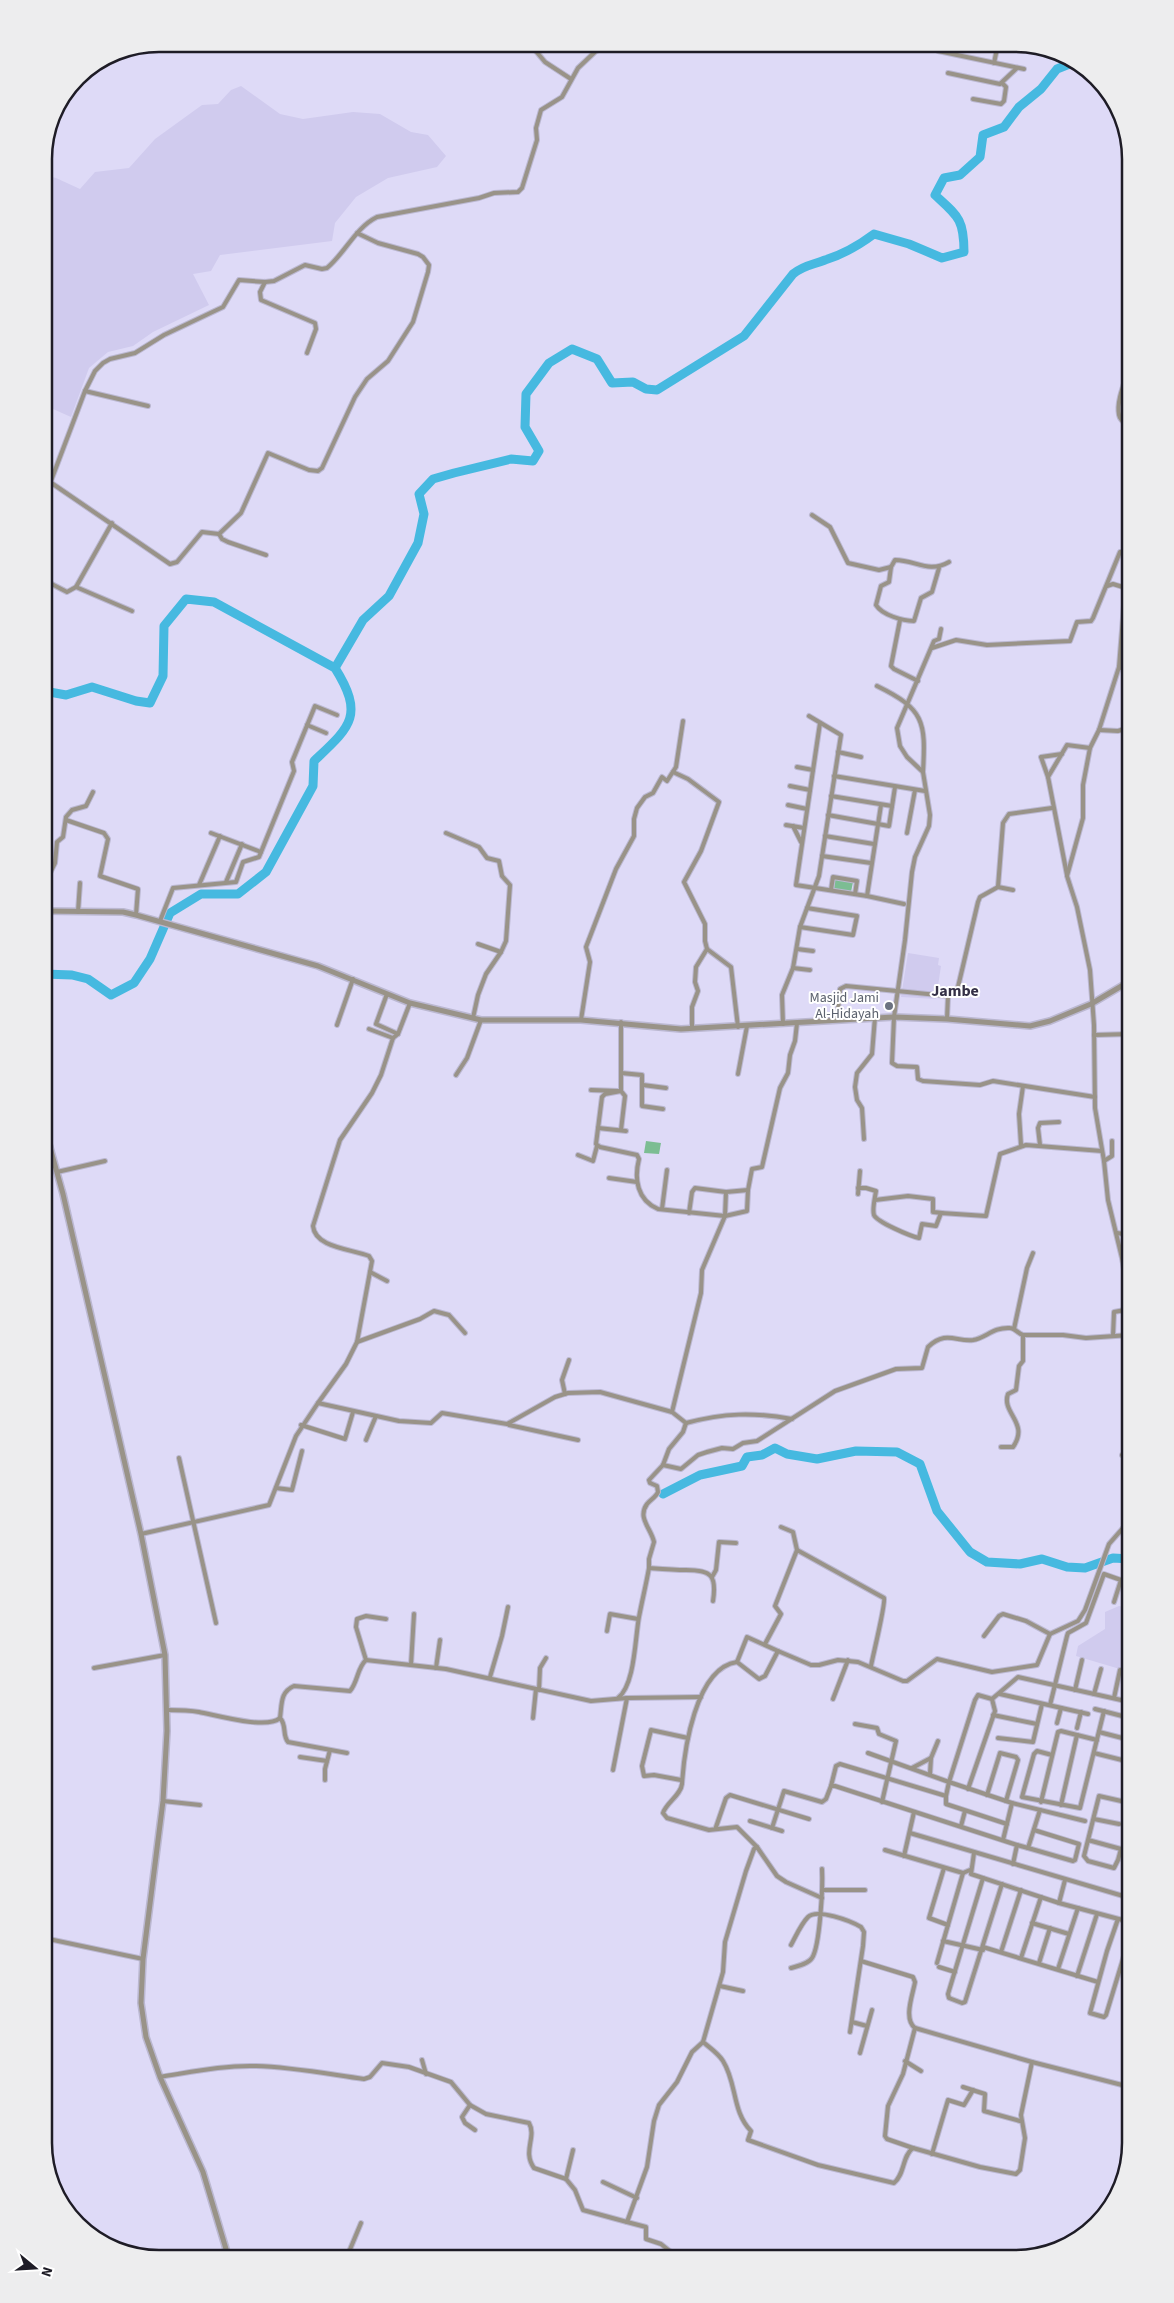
<svg xmlns="http://www.w3.org/2000/svg" width="1174" height="2303" font-family="'Source Sans 3',sans-serif">
<rect width="100%" height="100%" fill="#dedaf7"/>
<g fill="#d0cbee">
<polygon points="241,86 280,114 303,119 353,112 380,114 411,132 428,135 446,156 437,167 388,178 356,197 335,223 332,241 220,255 211,271 193,274 209,305 153,332 133,346 108,352 89,368 71,417 44,405 44,175 56,178 80,189 95,172 129,168 155,139 202,105 218,104 231,90"/>
<polygon points="908,953 939,958 938,965 941,966 936,999 901,997"/>
<polygon points="1119,1606 1130,1608 1130,1672 1076,1656 1078,1646 1105,1629 1105,1612"/>
</g>
<g fill="#7cbd93">
<polygon points="835,879 853,882 851,892 834,889"/>
<polygon points="646,1141 661,1143 659,1154 644,1153"/>
</g>
<g fill="none" stroke-linecap="round" stroke-linejoin="round">
<g stroke="#46b9e0" stroke-width="9">
<path d="M335,668L363,620L389,596L418,543L424,514L419,494L433,479L454,473L511,459L533,461L539,451L525,427L526,394L549,363L572,349L597,359L612,383L633,382L646,389L657,390L744,336L793,274C804,265 813,265 825,260C844,254 858,246 874,234L909,244L942,258L964,252C964,219 958,216 935,195L944,178L960,175L980,157L983,135L1004,127L1019,107L1041,89L1057,69L1072,63"/>
<path d="M44,974L72,975L88,979L111,995L134,983L150,959L170,913L201,894H238L266,872L313,786L314,761C350,727 365,716 335,668L214,602L186,599L164,626L163,676L150,703L136,701L92,687L66,695L44,691"/>
<polyline points="663,1494 700,1475 742,1466 747,1457 762,1455 775,1448 787,1454 817,1459 856,1451 897,1452 920,1464 937,1511 970,1552 987,1562 1020,1564 1042,1559 1067,1567 1085,1568 1113,1558 1130,1559"/>
</g>
<g stroke="#bbb8d1" stroke-width="6">
<g id="minor">
<polyline points="530,44 545,62 571,79"/>
<polyline points="654,44 671,50"/>
<polyline points="1004,44 1028,49"/>
<polyline points="938,51 1024,69"/>
<polyline points="994,63 998,44"/>
<polyline points="948,73 1000,84 1017,68"/>
<polyline points="973,99 1001,104 1004,101 1006,87 1002,83"/>
<polyline points="265,282 260,292 261,300 315,323 316,329 307,353"/>
<polyline points="85,391 148,406"/>
<path d="M1130,427C1126,424 1120,421 1119,415C1116,400 1126,380 1130,366"/>
<polyline points="50,482 170,564 177,562 202,532 219,534"/>
<path d="M44,488L49,486L85,391L95,371L103,363L110,359L135,353L164,335L223,307L239,280L265,282L274,281L305,265L322,269L327,268C346,252 355,228 377,217L479,198L494,193L518,192L522,188L537,140L536,128L541,110L562,97L578,68L596,51L619,44"/>
<polyline points="812,515 830,527 848,563 879,570 891,567"/>
<polyline points="266,555 228,542 222,539 219,534 241,513 268,453 309,470 318,471 322,468 355,397 367,379 388,361 413,322 428,272 429,265 423,257 418,254 378,243 357,233"/>
<path d="M939,568L932,592L921,598L914,621C903,621 882,615 876,605L881,586L889,582L891,567L895,560C916,560 928,574 949,562"/>
<polyline points="44,580 67,592 76,587 112,523"/>
<polyline points="1107,586 1113,584 1126,588"/>
<polyline points="76,587 132,611"/>
<polyline points="900,620 891,666 894,669 918,681"/>
<polyline points="941,629 939,639 934,641 897,728 900,746 907,757 923,772 930,815 929,826 915,857 912,872 905,940 894,1017 892,1063 897,1066 917,1067 918,1079 923,1081 980,1085 993,1081 1095,1097"/>
<polyline points="932,648 956,640 987,645 1070,641 1077,622 1091,621 1093,618 1120,552 1130,554"/>
<polyline points="1119,667 1130,672"/>
<path d="M877,686C924,709 926,721 923,772"/>
<polyline points="820,723 796,885 867,896 881,805"/>
<polyline points="307,725 326,733"/>
<polyline points="1099,730 1118,731 1130,727"/>
<polyline points="838,752 861,757"/>
<polyline points="797,767 813,770"/>
<polyline points="673,772 688,779 719,802 701,851 684,882 705,924 705,941 707,949 731,967 738,1027"/>
<polyline points="834,776 925,791"/>
<polyline points="1048,777 1041,757 1062,754"/>
<polyline points="790,786 810,790"/>
<polyline points="831,796 892,806"/>
<polyline points="788,805 807,809"/>
<polyline points="828,815 889,826 895,787"/>
<polyline points="66,820 104,833 108,839 100,876 138,889 136,915"/>
<polyline points="786,825 804,828"/>
<polyline points="793,826 801,842"/>
<polyline points="211,833 261,852"/>
<polyline points="446,833 479,847 487,858 499,861 502,876 510,885 506,941 501,952 486,974 478,995 473,1018"/>
<polyline points="907,833 915,790"/>
<polyline points="825,836 874,844"/>
<polyline points="822,856 871,863"/>
<polyline points="1067,875 1048,777 1067,745 1090,748"/>
<polyline points="226,882 242,844"/>
<polyline points="199,885 220,836"/>
<polyline points="998,887 1003,823 1009,814 1052,808"/>
<polyline points="831,890 833,877 857,881 855,894"/>
<polyline points="867,896 904,904"/>
<polyline points="44,911 49,875 55,863 57,842 63,837 66,817 72,810 86,806 93,792"/>
<polyline points="78,912 80,883"/>
<polyline points="160,921 173,888 236,882 243,862 259,857 294,771 292,762 315,706 337,715"/>
<polyline points="800,927 853,935 857,916 807,908"/>
<polyline points="478,944 501,952"/>
<polyline points="797,949 813,951"/>
<polyline points="793,968 810,970"/>
<polyline points="387,994 376,1024 398,1034"/>
<polyline points="947,1019 948,996 952,994 958,987 978,902 980,897 998,887 1013,890"/>
<polyline points="581,1020 590,962 586,947 616,869 634,836 634,819 637,808 645,797 653,793 662,777 667,781 676,767 683,721"/>
<polyline points="837,1020 840,989 846,986 948,996"/>
<polyline points="783,1024 782,995 793,968 800,927 819,876 841,735 809,716"/>
<polyline points="337,1025 353,979"/>
<polyline points="692,1028 692,1007 698,991 695,982 696,967 707,949"/>
<polyline points="369,1029 393,1038"/>
<polyline points="1094,1035 1130,1034"/>
<polyline points="1127,1057 1130,1047"/>
<polyline points="621,1073 642,1075 642,1106 663,1109"/>
<polyline points="738,1074 747,1026"/>
<polyline points="456,1075 467,1058 481,1020"/>
<polyline points="643,1085 666,1088"/>
<polyline points="591,1090 618,1091"/>
<path d="M621,1091L605,1094L602,1097L596,1144L600,1147L637,1155L639,1159C634,1179 637,1200 658,1209L725,1216L747,1211L748,1190"/>
<polyline points="598,1128 626,1131"/>
<polyline points="621,1130 625,1096 621,1091 621,1022"/>
<polyline points="864,1139 862,1108 857,1100 855,1087 857,1073 872,1054 875,1017"/>
<polyline points="1021,1145 1019,1114 1023,1086"/>
<polyline points="1040,1145 1038,1128 1040,1123 1059,1122"/>
<polyline points="578,1155 593,1161 597,1146"/>
<polyline points="1104,1161 1112,1156 1112,1141"/>
<polyline points="57,1172 105,1161"/>
<polyline points="609,1178 637,1182"/>
<path d="M858,1188H866L876,1191C875,1198 872,1209 874,1215C877,1222 910,1236 919,1238L922,1224L936,1226L941,1213L986,1216L1000,1154L1026,1145L1102,1151"/>
<polyline points="858,1194 860,1171"/>
<polyline points="875,1200 908,1196 933,1199 933,1212 942,1213"/>
<polyline points="662,1209 667,1170"/>
<polyline points="689,1213 692,1192 695,1188 726,1192"/>
<polyline points="1117,1233 1130,1235"/>
<polyline points="370,1272 387,1281"/>
<polyline points="1130,1302 1122,1258 1108,1200 1104,1161 1095,1108 1094,1025 1090,970 1077,907 1067,876 1083,818 1083,785 1090,748 1099,730 1119,667 1125,593 1130,570"/>
<polyline points="1014,1329 1027,1268 1033,1253"/>
<polyline points="1113,1336 1114,1312 1130,1309"/>
<polyline points="357,1342 420,1319 434,1311 449,1315 465,1333"/>
<polyline points="565,1394 562,1380 569,1360"/>
<path d="M318,1403L346,1364L357,1342L372,1261L369,1256C352,1249 315,1248 313,1226L340,1140L372,1093L381,1075L393,1038L398,1034L410,1003"/>
<polyline points="672,1412 701,1293 702,1270 725,1216 726,1192 748,1190 752,1169 762,1167 780,1088 788,1073 790,1055 795,1041 797,1023"/>
<path d="M686,1423L683,1432L669,1449L663,1465L649,1480L650,1483L657,1486L658,1492C656,1497 651,1499 647,1504C637,1518 651,1528 654,1542L649,1559V1568C662,1569 674,1570 686,1570C711,1570 717,1575 713,1601"/>
<path d="M686,1423C724,1413 753,1412 792,1419"/>
<polyline points="301,1425 345,1439 353,1412"/>
<polyline points="509,1425 578,1440"/>
<polyline points="366,1440 376,1416"/>
<path d="M1001,1447H1013C1030,1423 1001,1413 1008,1394L1016,1390L1019,1366L1023,1361V1335H1063L1086,1338L1130,1335"/>
<polyline points="1122,1455 1130,1456"/>
<polyline points="179,1458 216,1623"/>
<path d="M663,1465L681,1469L698,1455L707,1452L722,1448L733,1449L743,1443L757,1441L835,1391L896,1369L922,1368L928,1347C946,1330 956,1342 973,1340C986,1338 993,1327 1010,1328C1015,1328 1017,1333 1023,1335"/>
<polyline points="276,1488 292,1490 302,1451"/>
<polyline points="141,1534 269,1505 296,1436 318,1403 399,1421 431,1423 442,1413 507,1424 555,1397 568,1393 600,1392 672,1412 686,1423"/>
<path d="M797,1550L884,1598C886,1603 873,1655 871,1666"/>
<polyline points="712,1577 716,1570 719,1542 736,1543"/>
<polyline points="607,1631 610,1614 638,1619"/>
<polyline points="984,1636 999,1616 1003,1614 1026,1621 1050,1634"/>
<polyline points="765,1644 781,1614 775,1606 797,1550 793,1532 781,1527"/>
<polyline points="366,1660 356,1627 357,1619 366,1616 386,1619"/>
<path d="M737,1662C695,1668 684,1752 682,1784C681,1795 666,1803 663,1813L667,1818L709,1830L737,1827L757,1847L754,1849L746,1871L725,1942L723,1972L703,2042C710,2048 718,2053 723,2061C737,2083 732,2112 751,2131L748,2140L818,2165L894,2183C905,2174 902,2156 913,2148L980,2167L1016,2174L1020,2170L1025,2138L1021,2115L1032,2062"/>
<polyline points="737,1662 759,1679 765,1676 778,1651 811,1665 819,1665 838,1660 858,1662 903,1681 907,1681 937,1659 992,1672 1037,1665 1050,1634 1078,1621 1085,1610 1109,1544 1130,1520"/>
<polyline points="737,1662 747,1637 778,1651"/>
<polyline points="411,1665 414,1614"/>
<polyline points="94,1668 165,1655"/>
<polyline points="436,1668 440,1640"/>
<polyline points="490,1677 502,1636 508,1607"/>
<polyline points="539,1690 540,1668 546,1658"/>
<polyline points="1075,1690 1082,1660"/>
<polyline points="1000,1694 1088,1714"/>
<polyline points="1094,1694 1101,1669"/>
<path d="M618,1698C635,1685 635,1638 639,1617C642,1601 646,1585 649,1568"/>
<polyline points="1114,1698 1120,1670"/>
<polyline points="833,1699 848,1660"/>
<polyline points="992,1699 1018,1677 1130,1702"/>
<polyline points="1050,1705 1067,1636 1068,1633 1086,1623 1104,1574 1121,1580 1114,1602"/>
<polyline points="1095,1709 1130,1718"/>
<path d="M167,1710C178,1710 188,1710 199,1712C216,1715 267,1730 280,1718C282,1704 280,1692 294,1686L350,1691C358,1682 357,1668 366,1660L446,1669L591,1701L627,1698L701,1697"/>
<polyline points="993,1715 1037,1724"/>
<path d="M280,1718C287,1725 282,1735 288,1742L347,1753"/>
<polyline points="533,1718 536,1689"/>
<polyline points="1057,1723 1061,1708"/>
<polyline points="855,1724 877,1728 879,1734 896,1741 882,1802"/>
<polyline points="1077,1728 1081,1712"/>
<polyline points="1099,1732 1130,1740"/>
<polyline points="998,1738 1033,1742 1042,1704"/>
<polyline points="868,1753 949,1782 946,1796 946,1804 1007,1824"/>
<polyline points="1094,1753 1130,1762"/>
<polyline points="1052,1755 1037,1751 1034,1754 1022,1797 1080,1808 1104,1711"/>
<polyline points="300,1757 327,1761"/>
<polyline points="912,1768 931,1758"/>
<polyline points="613,1770 627,1698"/>
<polyline points="930,1774 931,1758 938,1741"/>
<polyline points="325,1780 325,1769 330,1750"/>
<polyline points="681,1780 654,1775 644,1776 642,1766 651,1730 688,1738"/>
<polyline points="1125,1782 1130,1783"/>
<polyline points="831,1786 836,1766 840,1764 946,1796"/>
<polyline points="968,1789 995,1711 992,1699 978,1695 975,1700 949,1782 1012,1803 1003,1840"/>
<polyline points="987,1795 1000,1753 1016,1757 1018,1760 1006,1801"/>
<polyline points="163,1801 200,1805"/>
<polyline points="1041,1802 1058,1732 1061,1731 1097,1740"/>
<polyline points="1012,1803 1085,1821"/>
<polyline points="1061,1805 1077,1735"/>
<polyline points="1094,1819 1119,1824"/>
<polyline points="750,1821 782,1831"/>
<polyline points="961,1826 965,1811"/>
<polyline points="716,1827 726,1798 730,1795 809,1819"/>
<polyline points="772,1828 784,1791 822,1802 826,1799 831,1786 835,1786 1017,1845 1013,1864"/>
<polyline points="910,1833 1130,1898"/>
<polyline points="1088,1840 1121,1849 1118,1860 1114,1868 1088,1861 1084,1856 1099,1796 1130,1803"/>
<polyline points="1017,1845 1028,1848 1040,1810"/>
<polyline points="757,1847 777,1876 786,1882 822,1898"/>
<polyline points="1028,1848 1073,1861 1075,1860 1079,1844 1034,1830"/>
<polyline points="885,1850 963,1873 970,1870"/>
<polyline points="974,1853 971,1874 1059,1903 1130,1922"/>
<polyline points="904,1856 914,1812"/>
<polyline points="944,1868 929,1918 948,1925"/>
<polyline points="983,1878 948,1994 949,1998 962,2003 965,2002 1002,1884"/>
<polyline points="823,1890 865,1890"/>
<polyline points="1059,1903 1065,1880"/>
<polyline points="1118,1919 1107,1951 1090,2013 1104,2017 1106,2015 1130,1936"/>
<polyline points="1032,1923 1069,1934"/>
<polyline points="44,1938 143,1959"/>
<polyline points="943,1941 983,1950"/>
<path d="M791,1945C796,1936 801,1924 808,1917C817,1908 851,1921 861,1927L864,1932L863,1946L850,2032"/>
<polyline points="983,1947 1098,1982"/>
<polyline points="1001,1952 1021,1890"/>
<polyline points="1021,1958 1041,1897"/>
<path d="M861,1961L913,1977L915,1982C913,1994 903,2019 915,2028L1032,2062L1130,2087"/>
<polyline points="937,1963 963,1873"/>
<polyline points="1039,1963 1050,1928"/>
<polyline points="939,1967 955,1972"/>
<path d="M791,1968C798,1966 808,1964 812,1958C820,1946 823,1886 822,1869"/>
<polyline points="1058,1969 1078,1908"/>
<polyline points="1077,1976 1097,1914"/>
<polyline points="720,1986 743,1991"/>
<polyline points="852,2022 867,2026"/>
<polyline points="860,2053 872,2010"/>
<polyline points="422,2060 426,2074"/>
<polyline points="905,2061 921,2071"/>
<path d="M160,2077C192,2072 224,2065 256,2066C292,2067 328,2074 364,2079L370,2077L382,2063L409,2067L451,2082L470,2105L486,2114L529,2123C537,2137 522,2151 534,2168L566,2179L575,2190L583,2210L627,2222L647,2167L654,2121L659,2105L677,2082L692,2052L703,2042"/>
<polyline points="963,2087 985,2094 984,2111 1020,2121"/>
<polyline points="470,2105 462,2117 465,2123 475,2130"/>
<polyline points="913,2148 887,2139 885,2136 888,2106 903,2074 915,2028"/>
<polyline points="932,2154 948,2100 964,2105 973,2090"/>
<polyline points="566,2179 573,2150"/>
<polyline points="603,2182 637,2198"/>
<polyline points="627,2222 646,2227 646,2239 661,2244 671,2252 695,2257 696,2259"/>
<polyline points="228,2256 258,2259"/>
<polyline points="346,2259 361,2223"/>
</g>
</g>
<g stroke="#bbb8d1" stroke-width="8">
<g id="tertiary">
<polyline points="44,911 123,912 136,915 318,966 410,1003 481,1020 581,1020 681,1029 894,1017 947,1019 1030,1026 1050,1021 1091,1004 1130,981"/>
<polyline points="44,1126 63,1194 141,1534 165,1655 167,1731 163,1801 143,1959 141,2003 146,2037 160,2077 203,2172 229,2259"/>
</g>
</g>
<use href="#minor" stroke="#999388" stroke-width="4"/>
<use href="#tertiary" stroke="#999388" stroke-width="5"/>
</g>
<circle fill="#6b7280" stroke="#fff" stroke-width="2" cx="889" cy="1006" r="5"/>
<g text-anchor="middle" dominant-baseline="central" stroke-width="4" stroke-linejoin="round" paint-order="stroke">
<g font-size="14" fill="#5b616d" stroke="#fff" text-anchor="end">
<text x="879" y="998">Masjid Jami<tspan x="879" dy="16">Al-Hidayah</tspan></text>
</g>
<g font-size="16" font-weight="bold" fill="#343046" stroke="#fff">
<text x="955" y="991">Jambe</text>
</g>
</g>
<path d="M0 0H1174V2303H0ZM159 52H1015A107 107 0 0 1 1122 159V2143A107 107 0 0 1 1015 2250H159A107 107 0 0 1 52 2143V159A107 107 0 0 1 159 52Z" fill="#ededee" fill-rule="evenodd"/>
<path fill="none" stroke="#1e1c26" stroke-width="2.5" d="M159 52H1015A107 107 0 0 1 1122 159V2143A107 107 0 0 1 1015 2250H159A107 107 0 0 1 52 2143V159A107 107 0 0 1 159 52Z"/>
<g transform="translate(35 2268) rotate(108)" stroke="#ffffff" stroke-width="4" paint-order="stroke">
<path d="M0-4L9 19L0 12L-9 19Z" fill="#1e1c26"/>
<text y="-8" font-size="14" font-weight="bold" text-anchor="middle" fill="#1e1c26">N</text>
</g>
</svg>
